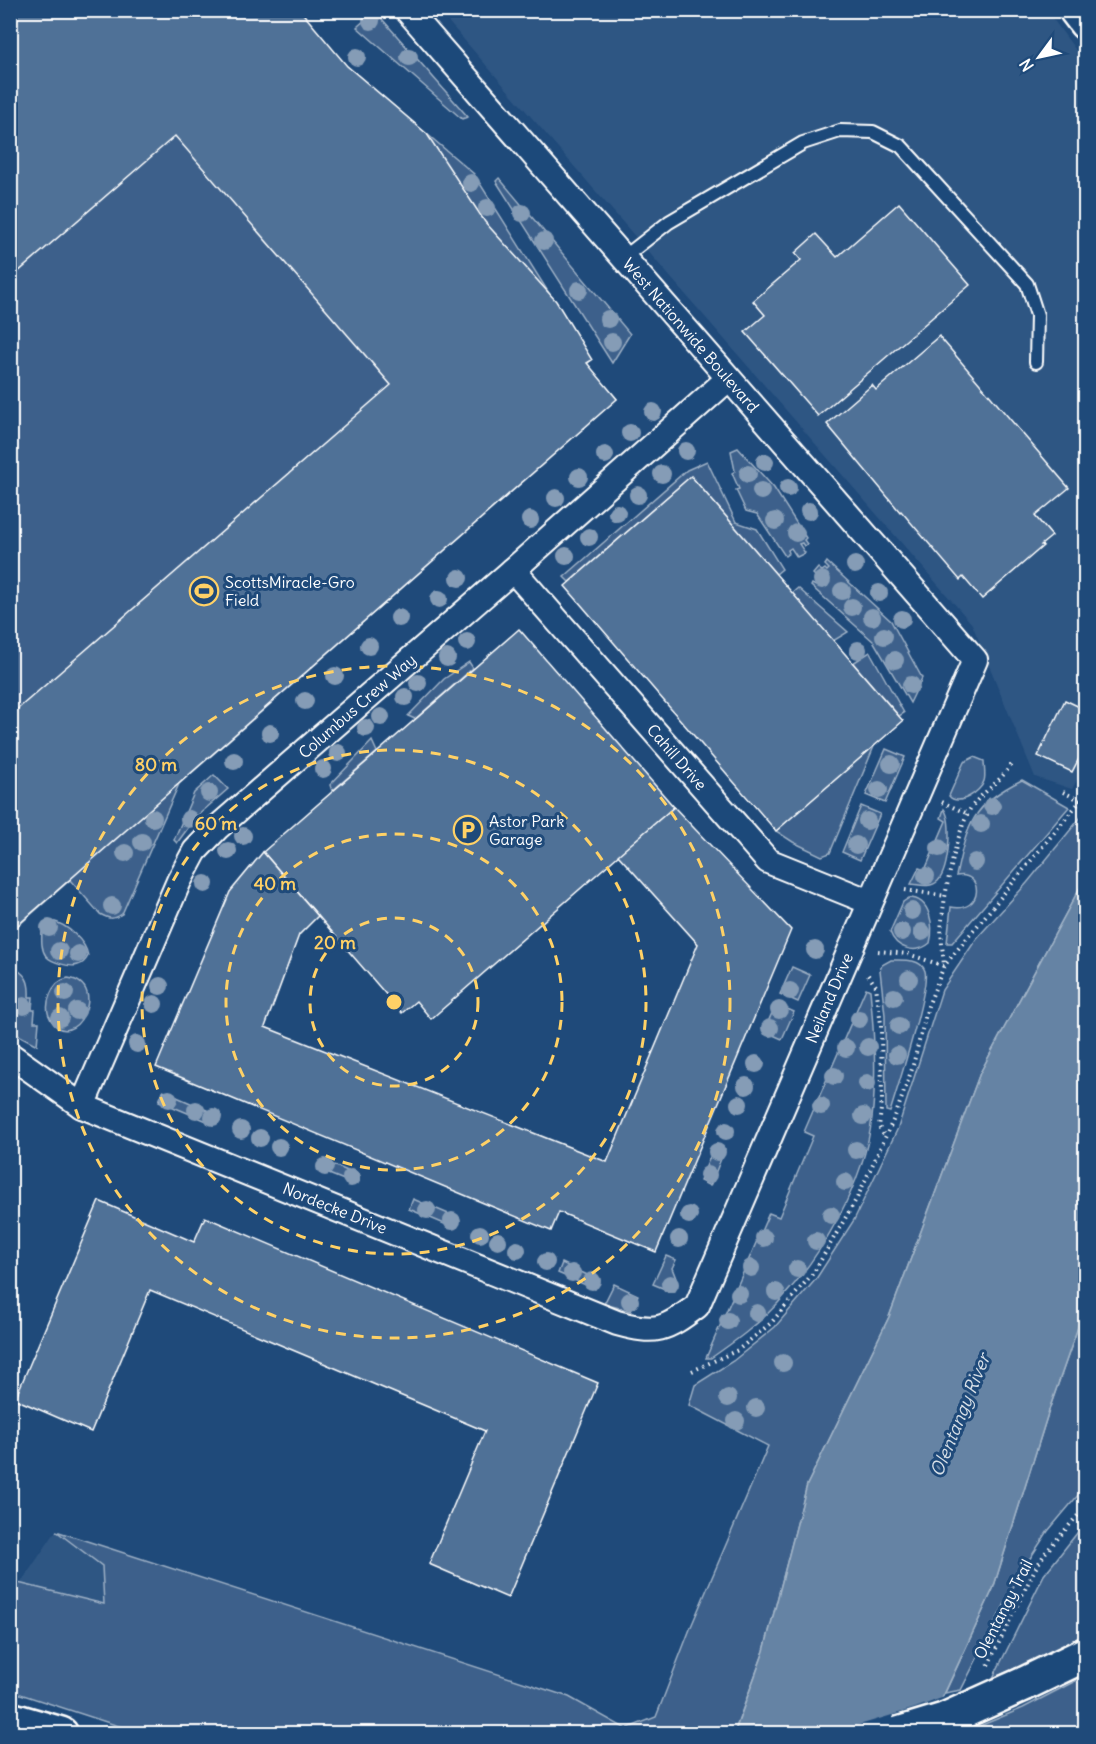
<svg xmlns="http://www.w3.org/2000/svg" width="1096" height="1744" font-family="Delius,sans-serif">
<rect width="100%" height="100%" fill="#1f4a7a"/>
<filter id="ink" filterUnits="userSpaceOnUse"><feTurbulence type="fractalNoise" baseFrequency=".0167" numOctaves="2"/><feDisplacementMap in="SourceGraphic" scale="12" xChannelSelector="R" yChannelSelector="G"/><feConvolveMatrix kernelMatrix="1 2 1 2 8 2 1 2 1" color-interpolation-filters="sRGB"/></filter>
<g filter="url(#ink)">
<g fill="#2e5683">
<polygon points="439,11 1047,11 1086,64 1086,764 1072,789 1035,777 972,624"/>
<polygon points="56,1531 103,1566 104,1604 20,1584"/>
</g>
<g fill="#3c618b" stroke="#9eb0c5" stroke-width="1.5">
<path d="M11,11L347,66L474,174L591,360L587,364L617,399L179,784L122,914C113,920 109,919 100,914L70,880L11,932Z"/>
<polygon points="375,11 468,117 462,119 357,27"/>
<polygon points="499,178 630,334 612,363 496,181"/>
<polygon points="738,448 774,488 806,538 804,540 807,544 804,546 802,543 799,544 805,553 797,557 791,548 788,550 789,553 785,556 757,514 746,511 736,490 739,489 732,473 735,471 731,451"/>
<polygon points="707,461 736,522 757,529 782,569 776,574 691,476 569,582 564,577 687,470"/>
<polygon points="827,562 891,621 922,678 910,703 874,642 811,586 812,584 816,586 818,583 816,580 817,578 813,574 818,568 822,571 825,569 827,571 829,569 825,565"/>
<polygon points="798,588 848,632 833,641 792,593"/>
<polygon points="870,652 904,713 899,716 853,663"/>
<polygon points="469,662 473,668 415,719 408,716 444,679"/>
<polygon points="372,741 377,752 332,791 330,785"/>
<polygon points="875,744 830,853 822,856 793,842 776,831"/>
<polygon points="886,749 905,757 885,803 866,795"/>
<path d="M974,757L984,761C984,768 986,775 984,781C981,792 958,807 949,796L964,762Z"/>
<polygon points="214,775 228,789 196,817 177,843 174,840 194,793"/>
<path d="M1022,780L1069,807L952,943H947L951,907C984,914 984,870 956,876C967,825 972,804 1022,780Z"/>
<polygon points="861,806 880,814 860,860 842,852"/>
<path d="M944,809C953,821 949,869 938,881C931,888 920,885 911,884L919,868L925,870L946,821L941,818Z"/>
<polygon points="1085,812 1085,878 980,1073 889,1317 807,1485 764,1651 734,1733 140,1733 11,1691 10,1581 104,1604 102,1566 56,1531 569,1697 626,1729 656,1717 690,1629 768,1446 689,1405 695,1385 733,1361 775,1327 816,1279 854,1220 898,1128 942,990 977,938 1027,883"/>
<path d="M909,898C931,898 934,927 930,943C916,955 896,949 890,932L903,902Z"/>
<path d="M52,921C66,924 86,941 88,956C86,960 83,964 78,965C70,968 51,962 46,956C40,948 42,936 42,927Z"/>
<path d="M891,960C901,960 921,958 925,971C930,989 897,1089 890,1112L886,1111L885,1015L880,970L882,965Z"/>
<path d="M11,967C26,973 30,981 29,997H33L32,1010H35L34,1022H39L37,1045L11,1031Z"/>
<polygon points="792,967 810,975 798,1002 780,994"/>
<path d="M68,978C112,985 72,1055 51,1020C42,1005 52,981 68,978Z"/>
<path d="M866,988L870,990C874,1033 877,1075 872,1118C864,1184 822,1255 778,1303C758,1325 734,1342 711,1358H706L769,1213L779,1217L813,1136L804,1132Z"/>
<polygon points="776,1004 794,1012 782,1039 764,1031"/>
<polygon points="163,1091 218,1115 214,1124 159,1101"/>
<polygon points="715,1145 725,1149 710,1186 700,1181"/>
<polygon points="324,1161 357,1175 354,1184 319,1170"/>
<polygon points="413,1199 458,1218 454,1228 409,1209"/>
<polygon points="666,1256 676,1260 672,1268 677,1281 672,1292 653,1284"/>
<polygon points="562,1263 598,1280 595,1289 558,1273"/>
<polygon points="614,1284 638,1295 631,1311 604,1304"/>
<polygon points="1085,1307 1085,1487 1048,1531 1021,1572 961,1690 945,1693 993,1589 1050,1407"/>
<polygon points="1085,1523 1085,1638 993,1678 1044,1575"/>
<polygon points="1085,1676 1085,1733 974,1733 975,1728 1023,1708"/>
</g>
<polygon fill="#6583a4" stroke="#a3b5c8" stroke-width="1.5" points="1085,878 1085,1307 1050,1407 993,1589 926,1733 734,1734 764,1651 807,1485 889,1317 980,1073"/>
<polygon fill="#1f4a7a" points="947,1696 930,1734 833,1733 915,1708"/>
<g fill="#507197" stroke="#fff" stroke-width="1.5">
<polygon points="10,10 300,10 347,66 427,134 485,222 556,301 592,360 587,363 617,399 10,932 10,710 13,713 391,385 175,136 10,279"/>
<polygon points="899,203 970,285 818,416 745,332 765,315 753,301 801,260 795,253 816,234 837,257"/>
<polygon points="939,336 1069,488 1035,516 1052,536 1041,545 1043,546 982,599 963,577 960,580 901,511 900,512 827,424 872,385 876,390"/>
<polygon points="691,476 903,721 776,831 565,586"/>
<polygon points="519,629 674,807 431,1019 416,1001 402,1013 263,852"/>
<polygon points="1065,700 1086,710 1086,745 1072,772 1038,756"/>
<polygon points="674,807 791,930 656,1252 559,1212 551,1231 156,1067 230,892 263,852 318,916 299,935 265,1027 607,1162 698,944 618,855"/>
<polygon points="99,1201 194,1242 205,1217 598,1383 508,1598 429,1564 485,1431 150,1290 91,1432 15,1399"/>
</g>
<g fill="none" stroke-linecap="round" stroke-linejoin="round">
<g stroke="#fff" stroke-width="16">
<polyline id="lane" points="623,258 669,222 803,143 840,131 873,132 901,146 1027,284 1037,315 1036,362"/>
</g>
<g stroke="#fff" stroke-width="28">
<g id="street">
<polyline points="513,570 768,861 870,902"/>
<path d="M10,1055L82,1106L617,1323C657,1334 665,1330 697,1306L975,660L407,10"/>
<polyline points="82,1106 179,881 195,851 217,828 513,570 728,379"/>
</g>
</g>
<g stroke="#fff" stroke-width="38">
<polyline id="primary" points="1076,10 1086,23"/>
</g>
<g stroke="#fff" stroke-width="38">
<g id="highway">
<polyline points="1024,1684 1086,1654"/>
<polyline points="10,1719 61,1734"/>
</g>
</g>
<g stroke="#fff" stroke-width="4" stroke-dasharray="1.5 4.5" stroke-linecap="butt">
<polyline points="942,802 968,814"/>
<polyline points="905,890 946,896"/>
<path d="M878,951L908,954L944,966C943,951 940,935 942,920C944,895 958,823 973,805C985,790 999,783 1011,765"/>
<polyline points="868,975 876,986 881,1024 882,1100 879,1127 885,1137"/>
<polyline points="692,1371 738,1350 771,1323 814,1272 857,1198 896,1114 912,1069 928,1006 944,966 1086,794"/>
<polyline points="988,1665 1035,1569 1046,1552 1086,1506"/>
</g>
<use href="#lane" stroke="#1f4a7a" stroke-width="12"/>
<use href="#street" stroke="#1f4a7a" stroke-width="24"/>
<use href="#primary" stroke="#1f4a7a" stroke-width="33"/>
<use href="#highway" stroke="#1f4a7a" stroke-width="33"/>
<g stroke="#fff" stroke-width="38" stroke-linecap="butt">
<polyline id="highway-bridge" points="898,1734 944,1720 1024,1684"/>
</g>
<polyline stroke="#fff" stroke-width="4" stroke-dasharray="1.5 4.5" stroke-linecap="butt" points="1063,792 1086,803"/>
<use href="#highway-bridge" stroke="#1f4a7a" stroke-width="33"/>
</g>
<g fill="#859cb6">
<circle cx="371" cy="21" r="9"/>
<circle cx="357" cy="57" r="9"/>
<circle cx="409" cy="57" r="9"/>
<circle cx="471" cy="183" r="9"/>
<circle cx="487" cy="208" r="9"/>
<circle cx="522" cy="213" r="9"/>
<circle cx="544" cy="241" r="9"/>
<circle cx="579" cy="290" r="9"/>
<circle cx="608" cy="319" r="9"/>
<circle cx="612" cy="342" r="9"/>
<circle cx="653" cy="412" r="9"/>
<circle cx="630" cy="433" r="9"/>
<circle cx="686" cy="451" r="9"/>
<circle cx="605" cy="455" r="9"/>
<circle cx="765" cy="462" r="9"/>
<circle cx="662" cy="474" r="9"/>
<circle cx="748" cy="474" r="9"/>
<circle cx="579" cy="477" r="9"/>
<circle cx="788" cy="488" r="9"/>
<circle cx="761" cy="491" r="9"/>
<circle cx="638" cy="495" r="9"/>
<circle cx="556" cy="498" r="9"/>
<circle cx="809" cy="511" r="9"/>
<circle cx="617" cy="513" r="9"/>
<circle cx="530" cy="520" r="9"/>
<circle cx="775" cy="521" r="9"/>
<circle cx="796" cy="533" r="9"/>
<circle cx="589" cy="537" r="9"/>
<circle cx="566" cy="556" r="9"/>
<circle cx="855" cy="565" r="9"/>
<circle cx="459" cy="578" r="9"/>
<circle cx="822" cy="580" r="9"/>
<circle cx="842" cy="591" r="9"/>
<circle cx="879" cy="593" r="9"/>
<circle cx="439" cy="599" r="9"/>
<circle cx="852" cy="607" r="9"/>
<circle cx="872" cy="617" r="9"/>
<circle cx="399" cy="618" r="9"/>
<circle cx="902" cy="619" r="9"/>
<circle cx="884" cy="636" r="9"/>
<circle cx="467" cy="642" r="9"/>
<circle cx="369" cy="646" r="9"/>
<circle cx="858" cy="650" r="9"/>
<circle cx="447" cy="658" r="9"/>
<circle cx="895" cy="660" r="9"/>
<circle cx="335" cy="676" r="9"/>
<circle cx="418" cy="683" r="9"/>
<circle cx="911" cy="685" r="9"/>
<circle cx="405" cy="697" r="9"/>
<circle cx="305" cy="701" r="9"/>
<circle cx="381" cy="717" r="9"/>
<circle cx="366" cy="728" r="9"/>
<circle cx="270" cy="733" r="9"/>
<circle cx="338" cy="753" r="9"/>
<circle cx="234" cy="761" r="9"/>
<circle cx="891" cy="764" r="9"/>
<circle cx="323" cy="769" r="9"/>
<circle cx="879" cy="790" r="9"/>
<circle cx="209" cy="793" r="9"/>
<circle cx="992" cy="806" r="9"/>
<circle cx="153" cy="818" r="9"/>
<circle cx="189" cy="819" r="9"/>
<circle cx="867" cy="821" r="9"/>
<circle cx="981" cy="824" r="9"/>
<circle cx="243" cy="836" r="9"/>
<circle cx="142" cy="842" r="9"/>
<circle cx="856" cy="845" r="9"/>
<circle cx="939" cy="848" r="9"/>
<circle cx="228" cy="851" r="9"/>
<circle cx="125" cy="853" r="9"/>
<circle cx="975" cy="862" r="9"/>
<circle cx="926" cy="876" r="9"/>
<circle cx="205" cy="884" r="9"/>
<circle cx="112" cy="906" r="9"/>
<circle cx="912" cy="911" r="9"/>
<circle cx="49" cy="928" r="9"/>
<circle cx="902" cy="932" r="9"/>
<circle cx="922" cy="932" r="9"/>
<circle cx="815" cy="950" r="9"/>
<circle cx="59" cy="951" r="9"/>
<circle cx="78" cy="954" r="9"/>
<circle cx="909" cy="979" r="9"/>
<circle cx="160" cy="986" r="9"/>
<circle cx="790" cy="991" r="9"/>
<circle cx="65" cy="993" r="9"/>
<circle cx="894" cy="997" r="9"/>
<circle cx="154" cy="1004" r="9"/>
<circle cx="24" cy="1006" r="9"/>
<circle cx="779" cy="1010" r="9"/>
<circle cx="77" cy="1011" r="9"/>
<circle cx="60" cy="1018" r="9"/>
<circle cx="859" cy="1019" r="9"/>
<circle cx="899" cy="1026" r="9"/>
<circle cx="770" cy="1028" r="9"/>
<circle cx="137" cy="1044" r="9"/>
<circle cx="868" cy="1047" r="9"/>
<circle cx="846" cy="1048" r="9"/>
<circle cx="897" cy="1055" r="9"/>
<circle cx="756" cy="1064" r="9"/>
<circle cx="834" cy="1076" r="9"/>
<circle cx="867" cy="1083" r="9"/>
<circle cx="746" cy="1086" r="9"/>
<circle cx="169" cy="1099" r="9"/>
<circle cx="739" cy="1104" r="9"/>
<circle cx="821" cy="1106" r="9"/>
<circle cx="196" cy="1110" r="9"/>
<circle cx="863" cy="1116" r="9"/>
<circle cx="213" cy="1117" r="9"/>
<circle cx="241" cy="1130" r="9"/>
<circle cx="726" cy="1131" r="9"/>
<circle cx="260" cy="1138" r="9"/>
<circle cx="279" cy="1147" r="9"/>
<circle cx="856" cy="1150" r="9"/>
<circle cx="717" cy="1152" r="9"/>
<circle cx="325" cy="1167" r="9"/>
<circle cx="708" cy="1175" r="9"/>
<circle cx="351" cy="1178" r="9"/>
<circle cx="845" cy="1182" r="9"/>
<circle cx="427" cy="1210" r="9"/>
<circle cx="689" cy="1215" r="9"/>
<circle cx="831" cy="1215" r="9"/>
<circle cx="452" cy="1221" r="9"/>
<circle cx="480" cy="1234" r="9"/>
<circle cx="764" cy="1238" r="9"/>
<circle cx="679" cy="1239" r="9"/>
<circle cx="498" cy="1241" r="9"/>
<circle cx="816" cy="1241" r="9"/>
<circle cx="517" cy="1250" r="9"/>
<circle cx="546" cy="1262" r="9"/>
<circle cx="751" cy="1268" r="9"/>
<circle cx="797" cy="1269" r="9"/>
<circle cx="572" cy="1273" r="9"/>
<circle cx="592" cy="1281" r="9"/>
<circle cx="670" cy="1284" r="9"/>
<circle cx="776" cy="1292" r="9"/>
<circle cx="739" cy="1294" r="9"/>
<circle cx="630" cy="1301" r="9"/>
<circle cx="757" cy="1313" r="9"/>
<circle cx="728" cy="1321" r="9"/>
<circle cx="783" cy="1363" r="9"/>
<circle cx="728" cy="1398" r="9"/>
<circle cx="756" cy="1408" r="9"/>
<circle cx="736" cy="1421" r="9"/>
</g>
</g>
<g fill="none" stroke="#ffd166" stroke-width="3" stroke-dasharray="10 8">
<circle cx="394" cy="1002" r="84"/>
<circle cx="394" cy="1002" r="168"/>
<circle cx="394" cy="1002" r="252"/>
<circle cx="394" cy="1002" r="336"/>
</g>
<defs>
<g id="stadium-ring" transform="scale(1.5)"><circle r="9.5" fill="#1f4a7a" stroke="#ffd166" stroke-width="1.5"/><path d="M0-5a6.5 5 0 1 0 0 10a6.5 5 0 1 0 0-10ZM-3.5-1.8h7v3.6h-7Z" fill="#ffd166"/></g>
<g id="parking-ring" transform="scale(1.5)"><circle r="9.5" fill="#1f4a7a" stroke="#ffd166" stroke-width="1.5"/><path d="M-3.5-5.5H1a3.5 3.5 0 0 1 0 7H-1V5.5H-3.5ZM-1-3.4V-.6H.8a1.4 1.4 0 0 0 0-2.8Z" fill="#ffd166"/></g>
</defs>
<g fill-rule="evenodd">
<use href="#stadium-ring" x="204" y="591"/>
<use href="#parking-ring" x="468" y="830"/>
</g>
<g text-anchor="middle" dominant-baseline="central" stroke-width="6" stroke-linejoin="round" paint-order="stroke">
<g font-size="16" fill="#fff" stroke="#1f4a7a">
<text transform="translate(691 335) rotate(49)">West Nationwide Boulevard</text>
<text transform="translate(357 706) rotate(-41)">Columbus Crew Way</text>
<text transform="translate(677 757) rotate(49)">Cahill Drive</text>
<text transform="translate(829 998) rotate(-67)">Neiland Drive</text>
<text transform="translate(335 1208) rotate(22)">Nordecke Drive</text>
<text transform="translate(1003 1609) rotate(-63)">Olentangy Trail</text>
</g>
<g font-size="16" fill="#fff" stroke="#1f4a7a" text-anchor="start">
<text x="225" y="582">ScottsMiracle-Gro<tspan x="225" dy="18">Field</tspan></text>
<text x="489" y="821">Astor Park<tspan x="489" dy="18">Garage</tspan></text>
</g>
<g font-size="18" font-style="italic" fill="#d8e0e8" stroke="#1f4a7a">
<text transform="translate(960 1415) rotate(-68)">Olentangy River</text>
</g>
</g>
<circle cx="394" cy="1002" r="9" fill="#ffd166" stroke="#1f4a7a" stroke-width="3"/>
<g font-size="18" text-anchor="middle" font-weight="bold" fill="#ffd166" stroke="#1f4a7a" stroke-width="6" stroke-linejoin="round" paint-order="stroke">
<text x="156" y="771">80 m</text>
<text x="216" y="830">60 m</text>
<text x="275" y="890">40 m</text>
<text x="335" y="949">20 m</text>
</g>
<rect width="1096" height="1744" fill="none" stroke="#1f4a7a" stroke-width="36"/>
<rect x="18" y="18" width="1060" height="1708" fill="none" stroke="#fff" stroke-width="2" filter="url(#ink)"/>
<g transform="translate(1039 57) rotate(237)" stroke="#1f4a7a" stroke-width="4.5" paint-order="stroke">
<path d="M0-4.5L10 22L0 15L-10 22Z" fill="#ffffff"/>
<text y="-9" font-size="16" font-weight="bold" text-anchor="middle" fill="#ffffff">N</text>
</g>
</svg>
